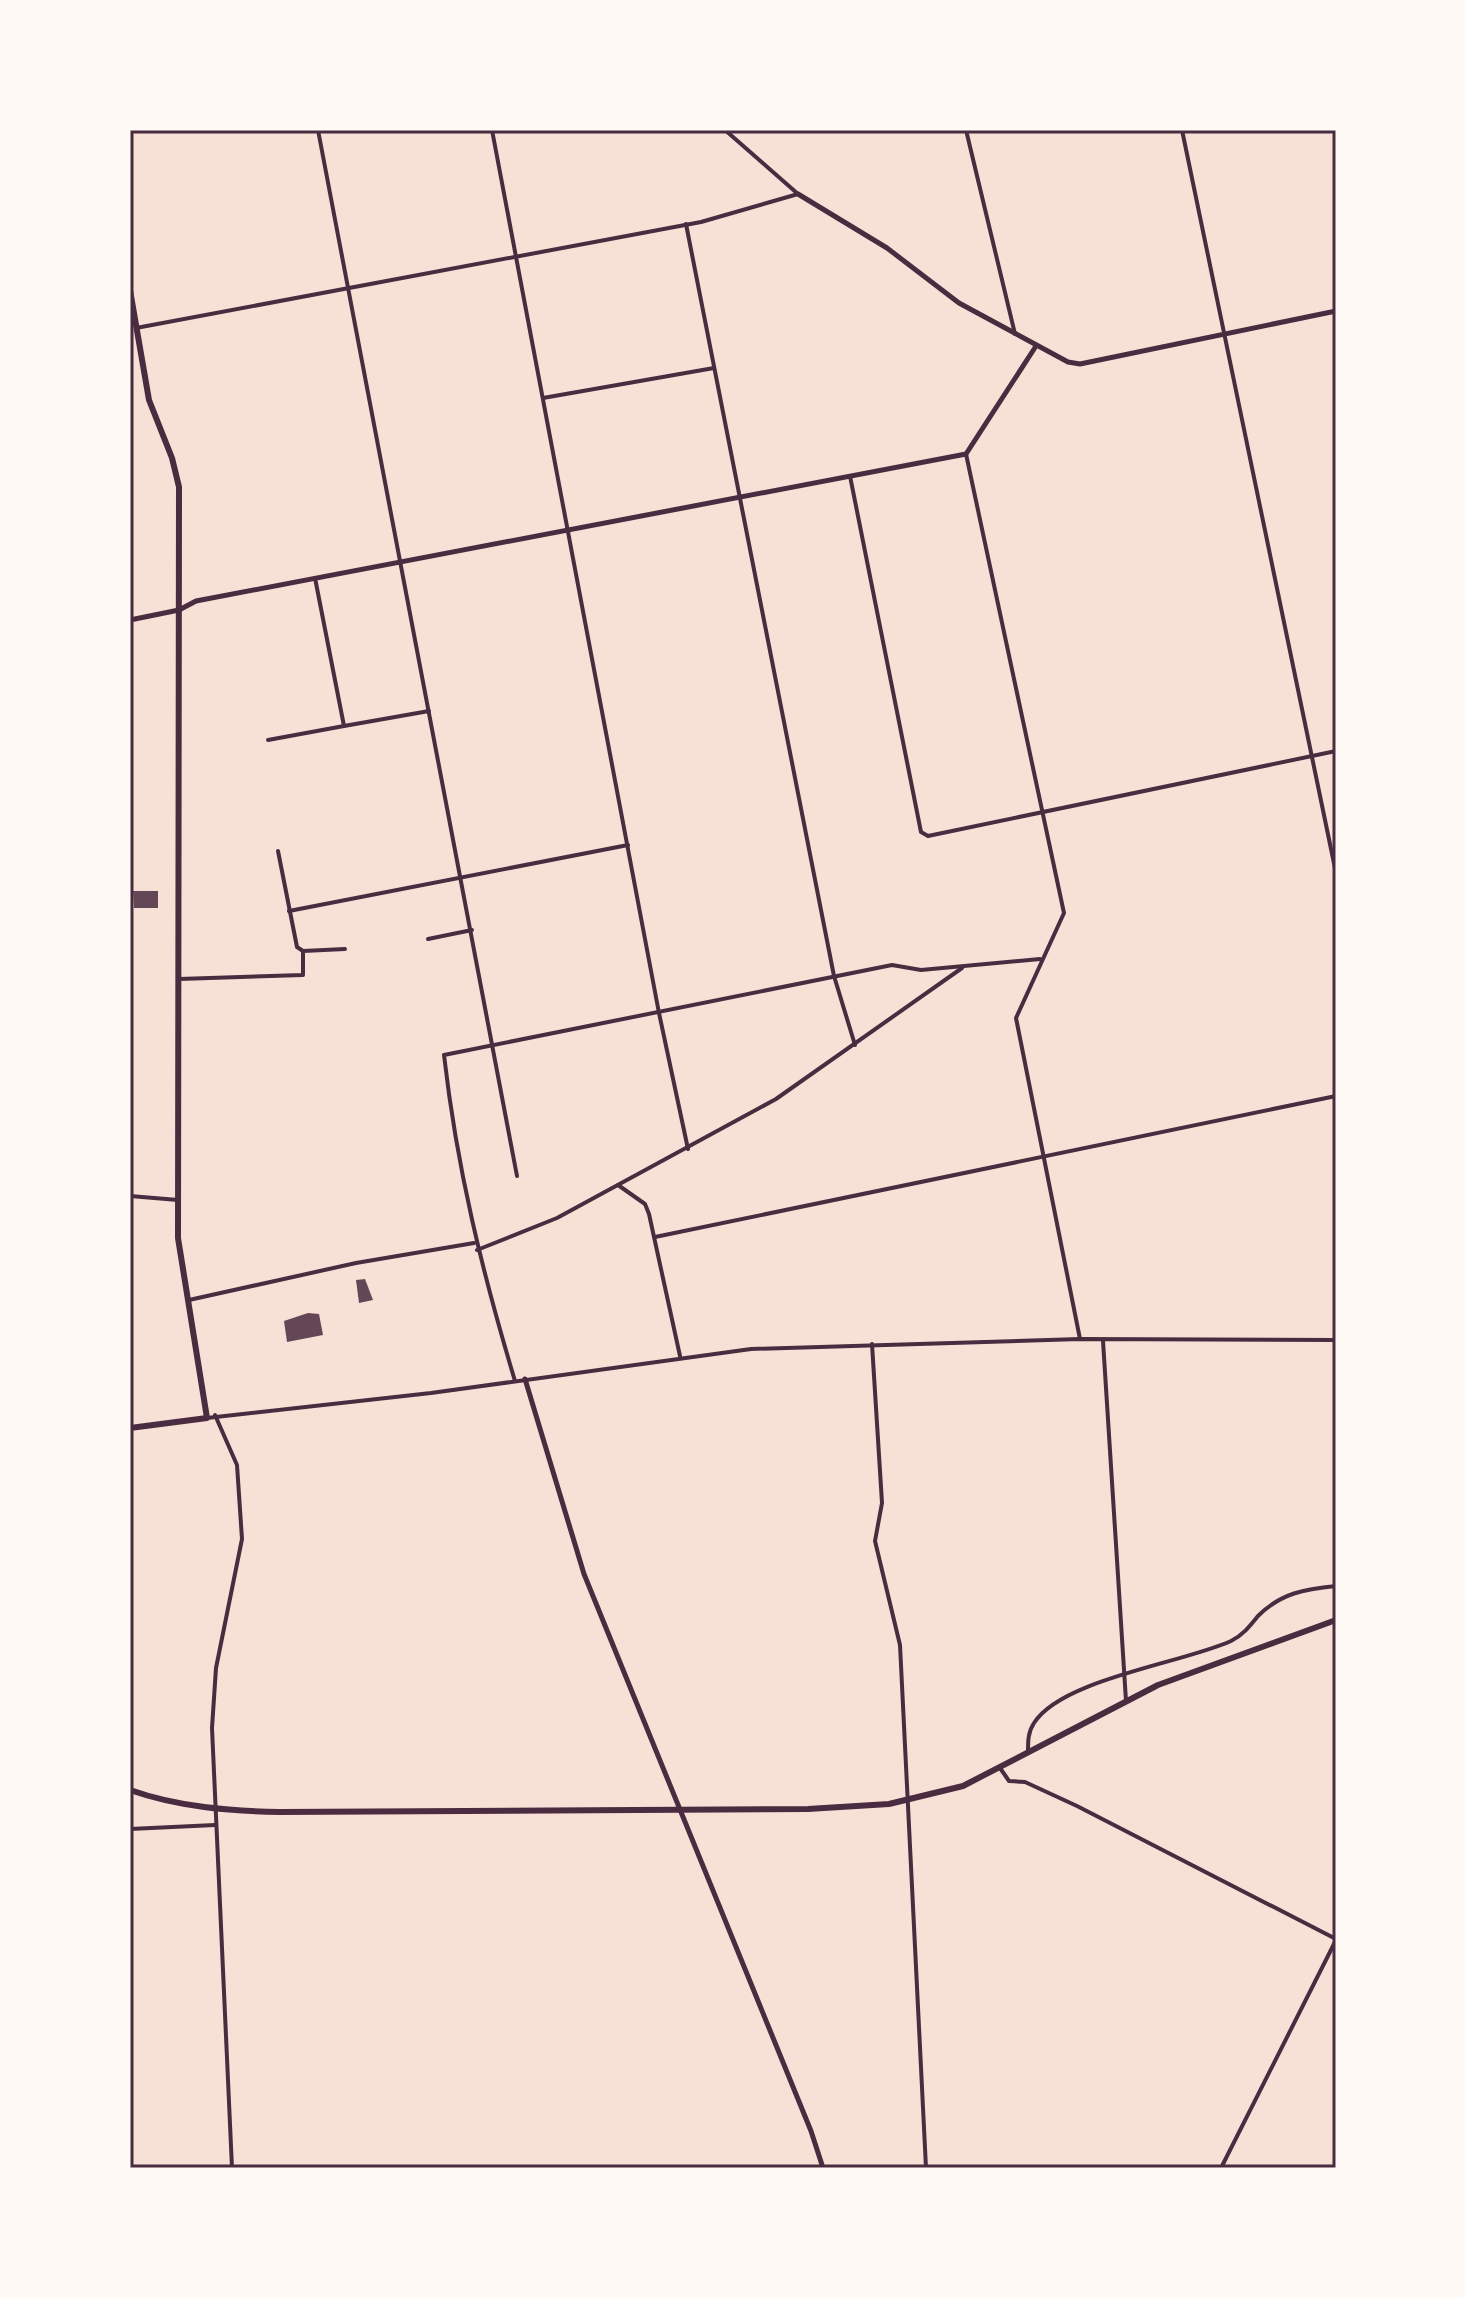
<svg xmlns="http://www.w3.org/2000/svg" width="1466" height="2298" font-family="'PT Sans Narrow',sans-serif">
<rect width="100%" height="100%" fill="#f7e1d7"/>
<g fill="#644757">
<polygon points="133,891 158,891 158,908 134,908"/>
<polygon points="365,1279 373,1300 359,1303 356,1280"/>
<polygon points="308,1313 319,1314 323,1335 287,1342 284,1321"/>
</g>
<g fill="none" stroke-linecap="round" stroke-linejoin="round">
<g stroke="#4a2c40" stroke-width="4">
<polyline points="318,130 517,1176"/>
<polyline points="492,130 659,1013 688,1149"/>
<polyline points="725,130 798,194"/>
<polyline points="966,130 1015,334"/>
<polyline points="1182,130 1336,873"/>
<polyline points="686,224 834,976 855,1045"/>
<polyline points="136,328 701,222 798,194"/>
<polyline points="543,398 714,368"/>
<polyline points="966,454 1064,913 1016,1018 1080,1339"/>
<polyline points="850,476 921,832 928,836 1336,751"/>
<polyline points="315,578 344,726 429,711"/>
<polyline points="268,740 344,726"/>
<polyline points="278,851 297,947 303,951"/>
<polyline points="289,911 628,845"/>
<polyline points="428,939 472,930"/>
<polyline points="179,979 303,975 303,951 345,949"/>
<polyline points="618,1185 645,1204 649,1214 680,1356"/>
<polyline points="130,1196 178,1200"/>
<polyline points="655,1237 1336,1096"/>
<polyline points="477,1250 557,1218 776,1099 962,968"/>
<polyline points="189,1300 356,1263 474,1243"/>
<polyline points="1103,1341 1126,1701"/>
<polyline points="872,1344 882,1503 875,1541 900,1645 926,2168"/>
<path d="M515,1381C482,1271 457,1169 444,1055L892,965L921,970L1040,959"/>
<polyline points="215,1415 237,1465 242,1539 216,1668 212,1728 232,2168"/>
<polyline points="207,1418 431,1393 751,1349 1080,1339 1336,1340"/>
<path d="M1028,1752C1028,1741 1028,1732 1034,1723C1062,1679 1183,1663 1231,1641C1243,1635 1250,1626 1258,1616C1281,1593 1305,1589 1336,1586"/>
<polyline points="1000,1768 1009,1781 1025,1782 1077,1806 1336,1939"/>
<polyline points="130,1829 215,1825"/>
<polyline points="1221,2168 1336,1940"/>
</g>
<g stroke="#4a2c40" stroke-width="5">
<polyline points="798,194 887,248 959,303 1068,362 1080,364 1336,311"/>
<polyline points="130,620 179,610 196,601 966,454 1036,346"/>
<polyline points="525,1379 584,1574 811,2131 823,2168"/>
</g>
<g stroke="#4a2c40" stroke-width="6">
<polyline points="130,290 149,400 172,458 179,487 178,1238 207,1418 130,1428"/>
<path d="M130,1790C178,1807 230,1811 280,1812L808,1809L889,1804L963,1786L1158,1685L1336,1620"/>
</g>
</g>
<rect width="1466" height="2298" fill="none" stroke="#fffaf5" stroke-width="264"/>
<rect x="132" y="132" width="1202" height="2034" fill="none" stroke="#4a2c40" stroke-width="3"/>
</svg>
